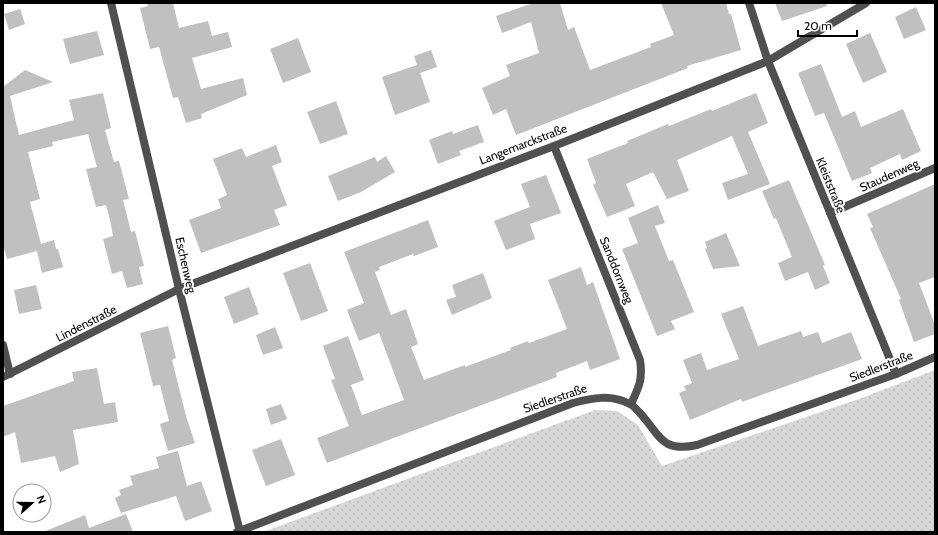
<svg xmlns="http://www.w3.org/2000/svg" width="938" height="535" font-family="Cabin,sans-serif">
<defs>
<pattern id="grass-dots" width="8" height="8" patternUnits="userSpaceOnUse"><rect width="8" height="8" fill="#d7d7d7"/><path d="M2 2h.1M6 6h.1" fill="none" stroke="#b7b7b7" stroke-width="1.8" stroke-linecap="round"/></pattern>
</defs>
<rect width="100%" height="100%" fill="#fff"/>
<polygon fill="url(#grass-dots)" points="935,370 935,532 263,532 595,410 617,411 638,425 662,466 859,399"/>
<g fill="#c0c0c0">
<polygon points="147,3 173,3 179,28 208,21 212,36 228,32 232,47 192,58 201,89 243,78 247,95 201,114 202,118 186,123 178,97 173,98 159,47 150,49 140,8 148,6"/>
<polygon points="533,3 560,3 568,30 574,27 590,70 651,47 650,44 674,35 661,3 726,3 729,14 731,14 741,50 687,66 688,68 516,135 506,109 493,115 482,88 510,76 506,65 539,53 531,22 502,33 496,16"/>
<polygon points="775,3 826,3 827,6 782,21"/>
<polygon points="916,7 926,30 904,39 895,17"/>
<polygon points="20,9 25,24 9,30 4,14"/>
<polygon points="97,31 104,55 70,64 63,39"/>
<polygon points="870,33 887,72 863,83 846,44"/>
<polygon points="298,38 311,72 283,83 270,49"/>
<polygon points="431,50 437,67 420,73 430,102 395,115 382,77 417,65 414,56"/>
<polygon points="821,64 842,117 855,111 861,127 903,109 921,151 902,160 900,154 870,168 872,173 852,181 824,113 815,116 798,73"/>
<polygon points="25,70 53,82 10,96 19,135 74,120 69,100 103,93 111,128 105,130 114,162 119,161 129,199 123,200 131,232 135,231 144,266 139,267 143,284 127,288 122,271 112,274 103,239 113,236 110,220 106,205 96,207 86,169 97,167 88,134 52,142 53,146 28,152 40,199 30,202 41,244 54,240 56,249 58,249 63,267 42,273 37,251 7,259 3,245 3,87"/>
<polygon points="756,93 768,123 748,132 770,184 728,200 722,183 748,174 732,136 677,160 689,191 667,199 653,172 626,184 635,206 607,217 593,185 596,183 587,159 628,143 627,141 668,124 669,126 711,109 712,111"/>
<polygon points="336,101 348,134 320,144 307,112"/>
<polygon points="478,125 484,142 459,151 461,155 438,164 429,140 452,131 453,134"/>
<polygon points="276,145 282,162 272,166 287,205 274,210 280,225 201,253 189,220 221,208 218,199 227,195 213,159 242,148 246,157"/>
<polygon points="386,156 395,172 361,192 338,201 328,176 375,157 377,162"/>
<polygon points="546,175 561,213 530,224 535,239 506,250 494,221 530,207 521,184"/>
<polygon points="789,180 825,265 823,266 830,283 815,290 808,272 785,281 778,263 792,257 776,218 774,219 762,191"/>
<polygon points="935,184 935,277 919,283 935,325 935,334 914,342 899,300 901,299 870,228 873,227 867,214"/>
<polygon points="658,205 665,223 655,226 669,261 673,260 694,312 671,321 675,329 657,336 622,249 638,243 628,218"/>
<polygon points="428,220 438,247 414,256 413,254 379,267 380,270 375,272 391,315 406,309 418,344 411,347 424,380 465,365 465,367 511,350 510,348 528,341 529,343 567,329 548,280 581,267 587,285 593,282 620,359 590,370 587,361 556,373 557,377 327,463 317,438 349,426 331,380 335,379 323,346 348,336 364,380 351,385 362,415 404,400 379,333 359,341 347,310 364,303 344,252"/>
<polygon points="726,233 740,266 713,269 705,249 707,248 705,242"/>
<polygon points="310,263 328,311 301,321 283,273"/>
<polygon points="483,273 492,298 452,315 446,300 456,297 452,285"/>
<polygon points="36,285 42,309 19,314 14,290"/>
<polygon points="249,287 259,314 234,324 224,297"/>
<polygon points="743,306 758,346 801,331 803,337 818,332 822,343 851,332 862,359 742,402 741,399 690,420 679,393 686,390 684,386 692,383 683,360 701,353 707,370 739,359 721,314"/>
<polygon points="168,326 176,358 172,360 186,416 195,443 168,451 160,424 169,421 160,385 153,386 140,333"/>
<polygon points="275,327 283,348 263,355 256,335"/>
<polygon points="97,368 104,404 115,402 118,422 73,430 79,464 60,472 55,456 21,463 15,432 3,437 3,406 74,381 72,372"/>
<polygon points="281,404 287,419 271,425 266,409"/>
<polygon points="281,439 295,475 266,486 252,450"/>
<polygon points="178,451 187,486 201,481 212,511 185,521 176,496 121,513 115,498 121,495 119,490 133,485 130,476 159,468 156,457"/>
<polygon points="126,514 133,532 43,532 85,515 89,528"/>
</g>
<g fill="none" stroke-linecap="round" stroke-linejoin="round">
<g stroke="#505050" stroke-width="8">
<polyline points="111,3 179,289 240,532"/>
<polyline points="749,3 768,61 896,374"/>
<path d="M554,146L640,360C643,379 639,387 631,404"/>
<polyline points="830,213 935,168"/>
<polyline points="3,345 10,374"/>
<polyline points="3,377 179,289 554,146 768,61 866,3"/>
<path d="M237,532L573,403C592,398 611,394 630,404C633,405 636,409 639,412C660,434 660,453 697,445L896,374L935,357"/>
</g>
</g>
<g text-anchor="middle" dominant-baseline="central" stroke-width="4" stroke-linejoin="round" paint-order="stroke">
<g font-size="12" fill="#000" stroke="#fff">
<text transform="translate(523 144) rotate(-21)">Langemarckstraße</text>
<text transform="translate(889 175) rotate(-24)">Staudenweg</text>
<text transform="translate(831 185) rotate(68)">Kleiststraße</text>
<text transform="translate(186 265) rotate(77)">Eschenweg</text>
<text transform="translate(617 270) rotate(68)">Sanddornweg</text>
<text transform="translate(86 323) rotate(-27)">Lindenstraße</text>
<text transform="translate(881 366) rotate(-21)">Siedlerstraße</text>
<text transform="translate(555 398) rotate(-19)">Siedlerstraße</text>
</g>
</g>
<rect width="938" height="535" fill="none" stroke="#000000" stroke-width="8"/>
<g transform="translate(32 503) rotate(69)"><circle r="19" fill="#ffffff" stroke="#999999"/>
<path d="M0-3L7 15L0 10L-7 15Z" fill="#000000"/>
<text y="-6" font-size="11" font-weight="bold" text-anchor="middle" fill="#000000">N</text>
</g>
<path d="M798 30v6h59v-6" fill="none" stroke="#000000" stroke-width="2"/>
<text x="804" y="30" font-size="12" fill="#000000" stroke="#ffffff" stroke-width="3" paint-order="stroke">20 m</text>
</svg>
